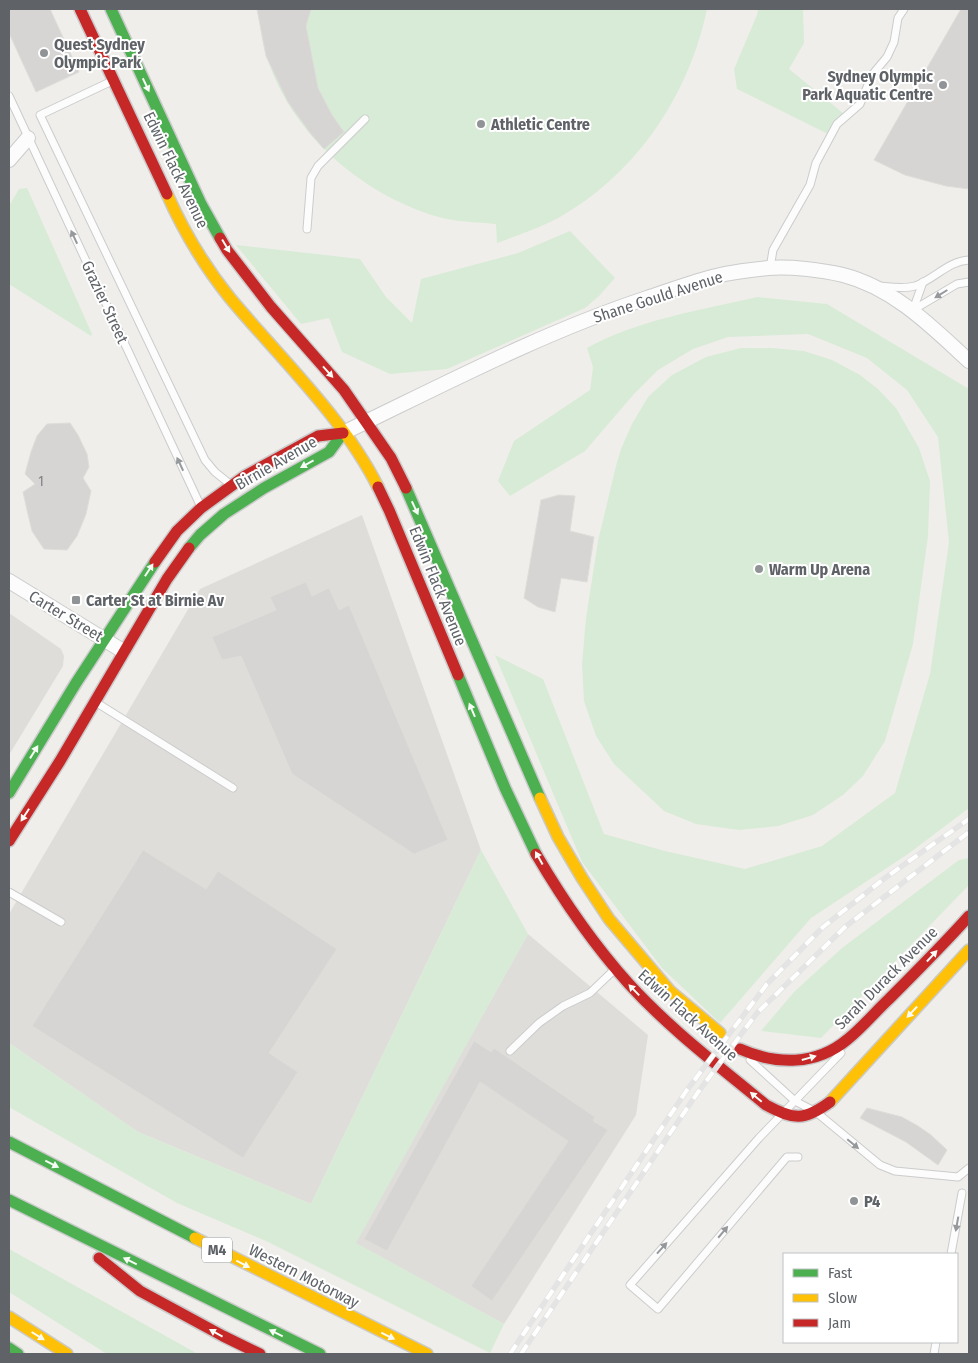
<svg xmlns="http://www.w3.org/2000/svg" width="978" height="1363" font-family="'Fira Sans Condensed',sans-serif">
<rect width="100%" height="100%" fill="#efeeea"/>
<g fill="#dfddda">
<polygon points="362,515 481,850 311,1204 138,1132 9,1043 9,914 200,589"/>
<polygon points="9,613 61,649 64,656 63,666 9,755"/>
<polygon points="528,934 648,1035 636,1115 504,1324 355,1243"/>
</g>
<g fill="#d8ebd6">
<path d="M259,9H707C689,95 637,173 560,217C540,228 518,235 497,243L496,224C475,222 455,222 435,216C345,188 262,107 259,9Z"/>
<polygon points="758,9 803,9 804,43 789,69 844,114 828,134 737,89 734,69 757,15"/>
<polygon points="27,188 92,334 91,336 9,284 9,206 19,189"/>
<polygon points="570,231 615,278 599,296 585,308 447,369 390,374 342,352 329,318 301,324 236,245 360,259 386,297 412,323 421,279 518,253"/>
<path d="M757,297L827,304L969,389V808L908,854L811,918L720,1023L662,968L582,862L495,655L543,679L604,834L665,851L745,869L822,846L895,793L930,674L949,542L938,437L907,390L867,358L808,334L728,337L693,349L658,370L634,394L585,451L510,496L498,481L514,441L590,390L593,367L587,348C637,320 701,310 757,297Z"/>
<polygon points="741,348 772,348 804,351 832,360 860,375 878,389 896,408 919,448 930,481 928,536 913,644 885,741 863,776 843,795 813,815 778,826 739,830 696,824 664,811 614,764 596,736 584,701 582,664 586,618 598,541 616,466 621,449 632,424 648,397 672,375 706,357"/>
<polygon points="481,850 528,934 356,1243 504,1324 490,1353 266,1241 177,1203 9,1107 9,1043 138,1132 311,1204"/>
<polygon points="969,858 969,885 821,1038 761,1031 794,992 842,948 959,860"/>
<polygon points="9,1249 198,1354 107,1354 9,1292"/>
</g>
<g fill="#d6d5d3" stroke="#deddd9">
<polygon points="9,9 50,9 79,72 36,92 9,33"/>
<polygon points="257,9 311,9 306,26 318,88 332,115 344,132 324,149 311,134 288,102 266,56"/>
<polygon points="961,9 969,9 969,189 946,186 905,175 874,160"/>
<polygon points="70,423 78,435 87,454 89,467 83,478 91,491 86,514 77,536 67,550 44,549 32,531 27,510 23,492 35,484 25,474 31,452 37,436 47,424"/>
<polygon points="559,495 575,496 570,531 594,537 587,582 561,578 555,612 538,607 524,598 541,500"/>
<polygon points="306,582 312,596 329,588 339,610 349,605 448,840 414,854 292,774 241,656 222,660 212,637 276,610 270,597"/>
<polygon points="143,850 206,889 218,871 337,949 269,1053 298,1072 243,1158 32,1026"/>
<polygon points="474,1041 491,1052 494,1048 595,1117 593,1121 608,1130 492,1301 471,1286 568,1141 480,1082 387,1251 364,1239"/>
<polygon points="867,1108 902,1117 918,1126 931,1135 947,1150 938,1165 906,1142 860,1118"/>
</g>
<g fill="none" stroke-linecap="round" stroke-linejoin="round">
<g stroke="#cbcccc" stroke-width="9">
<g id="lane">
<polyline points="112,81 40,115 205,460 215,472 230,484"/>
<polyline points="9,96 201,507"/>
<polyline points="307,229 311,178 318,166 365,119"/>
<polyline points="770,268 773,250 810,185 816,163 837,124 860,104 872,75 887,57 894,42 898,18 904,9"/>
<path d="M879,286C891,287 904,289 915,286C935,279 948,261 969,260"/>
<polyline points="913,310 957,284 969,282"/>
<polyline points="913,310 923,282"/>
<polyline points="97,703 233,788"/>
<polyline points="9,892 61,922"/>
<polyline points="510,1051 539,1023 563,1006 590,993 615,969"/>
<polyline points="750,1060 795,1101 816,1112 880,1165 895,1171 958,1177 969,1168"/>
<polyline points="798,1157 787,1157 658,1309 630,1285 759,1138 841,1053"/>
<polyline points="951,1254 962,1193"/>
<polyline points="934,1354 936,1342"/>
</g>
</g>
<g stroke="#cbcccc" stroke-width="16">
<g id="street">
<polyline points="9,160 28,138"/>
<path d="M343,433C443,385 541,333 647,298C668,291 690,283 712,277C729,272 749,270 768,268C789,266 822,270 843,275C894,288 932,327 969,361"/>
<polyline points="9,581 123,651"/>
</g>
</g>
<g stroke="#cacacb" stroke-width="14">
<g id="fast">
<polyline points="111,9 201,204 220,238"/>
<polyline points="406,488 540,798"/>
<polyline points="189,548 200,535 224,514 264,488 329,452 343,433"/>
<polyline points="458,675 505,788 536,854"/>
<polyline points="9,793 76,683 155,562"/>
<polyline points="9,1142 195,1238"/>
<polyline points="9,1200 320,1354"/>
<polyline points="9,1348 18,1354"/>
</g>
</g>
<g stroke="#cacacb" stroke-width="14">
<g id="slow">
<path d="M167,194C183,230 205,267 230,298C280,358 343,417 378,487"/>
<polyline points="540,798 558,837 582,878 609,919 670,991 720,1033"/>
<polyline points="830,1102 969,950"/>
<polyline points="195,1238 427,1354"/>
<polyline points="9,1317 67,1354"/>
</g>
</g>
<g stroke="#cacacb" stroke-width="14">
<g id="jam">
<polyline points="80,9 167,194"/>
<polyline points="220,238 227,250 271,307 344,390 391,458 406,488"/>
<polyline points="378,487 389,510 458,675"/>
<polyline points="155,562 177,531 201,508 245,476 318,436 343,433"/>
<polyline points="9,841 60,761 167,579 189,548"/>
<path d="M536,854C563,900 593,944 629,984C670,1029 719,1066 766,1105C794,1120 804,1121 830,1102"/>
<path d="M740,1049C776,1065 816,1066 848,1039C863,1027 875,1012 889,999C916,972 943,945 969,916"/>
<polyline points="99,1258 140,1291 223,1336 260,1354"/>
</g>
</g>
<use href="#lane" stroke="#fdfcfc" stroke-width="7"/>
<use href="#street" stroke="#fdfcfc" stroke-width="14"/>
<use href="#fast" stroke="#4caf50" stroke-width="11"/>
<use href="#slow" stroke="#ffc107" stroke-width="11"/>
<use href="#jam" stroke="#c62828" stroke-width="11"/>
<g stroke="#e4e4e4" stroke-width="5.5">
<g id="rail">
<polyline points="510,1354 687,1090 767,984 823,927 885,878 969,819"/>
<polyline points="521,1354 696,1095 757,1013 845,927 969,832"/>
</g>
</g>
<use href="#rail" stroke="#fff" stroke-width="4" stroke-dasharray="11" stroke-linecap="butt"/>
</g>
<defs><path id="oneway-solid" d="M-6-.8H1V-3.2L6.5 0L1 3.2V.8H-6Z" transform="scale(1.25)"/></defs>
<g fill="#f6fbf6">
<use href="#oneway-solid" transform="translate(146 85) rotate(65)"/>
<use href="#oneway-solid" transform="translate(226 246) rotate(59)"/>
<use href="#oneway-solid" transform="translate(328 372) rotate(48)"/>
<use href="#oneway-solid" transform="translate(307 464) rotate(151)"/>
<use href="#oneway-solid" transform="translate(415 508) rotate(65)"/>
<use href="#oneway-solid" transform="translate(149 570) rotate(-57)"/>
<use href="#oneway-solid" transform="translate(472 710) rotate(-113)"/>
<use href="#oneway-solid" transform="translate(34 752) rotate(-58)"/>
<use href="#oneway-solid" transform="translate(25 815) rotate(123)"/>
<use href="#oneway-solid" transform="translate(539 858) rotate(-119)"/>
<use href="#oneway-solid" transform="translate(932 956) rotate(-47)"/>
<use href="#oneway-solid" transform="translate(634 990) rotate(-134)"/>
<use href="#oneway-solid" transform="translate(912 1012) rotate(133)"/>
<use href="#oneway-solid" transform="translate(809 1058) rotate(-16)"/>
<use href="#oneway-solid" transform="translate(756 1097) rotate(-140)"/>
<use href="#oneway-solid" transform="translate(52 1164) rotate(27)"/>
<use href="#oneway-solid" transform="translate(130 1261) rotate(-154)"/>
<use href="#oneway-solid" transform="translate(243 1264) rotate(27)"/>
<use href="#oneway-solid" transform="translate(216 1333) rotate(-151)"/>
<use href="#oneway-solid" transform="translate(276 1333) rotate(-154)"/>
<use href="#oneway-solid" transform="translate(38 1336) rotate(32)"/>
<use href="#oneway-solid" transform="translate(388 1336) rotate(26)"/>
</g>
<g fill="#96999c">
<use href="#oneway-solid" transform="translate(74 237) rotate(-115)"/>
<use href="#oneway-solid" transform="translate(941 294) rotate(148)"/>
<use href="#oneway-solid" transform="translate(180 464) rotate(-115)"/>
<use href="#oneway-solid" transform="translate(853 1144) rotate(40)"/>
<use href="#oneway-solid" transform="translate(957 1224) rotate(100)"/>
<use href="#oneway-solid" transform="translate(723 1232) rotate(-50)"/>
<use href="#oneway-solid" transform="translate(662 1248) rotate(-48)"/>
</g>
<g fill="#919496" stroke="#fff" stroke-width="2">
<circle cx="44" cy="53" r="5"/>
<circle cx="943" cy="85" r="5"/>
<circle cx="481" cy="124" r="5"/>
<circle cx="759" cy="569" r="5"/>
<rect x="71" y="595" width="10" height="10" rx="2.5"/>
<circle cx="854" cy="1201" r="5"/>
</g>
<g text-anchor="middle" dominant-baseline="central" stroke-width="4" stroke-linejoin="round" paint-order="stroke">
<g font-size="14" fill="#7e8184">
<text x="41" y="481">1</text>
</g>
<rect fill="#fff" stroke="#8f9295" stroke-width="1" x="202" y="1237.5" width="30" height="25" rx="4"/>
<g font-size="15" font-weight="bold" fill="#5f6368">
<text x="217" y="1250">M4</text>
</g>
<g font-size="16" font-weight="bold" fill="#5f6368" stroke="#fff" text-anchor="start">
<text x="54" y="44">Quest Sydney<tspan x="54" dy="18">Olympic Park</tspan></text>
<text x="933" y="76" text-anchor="end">Sydney Olympic<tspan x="933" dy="18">Park Aquatic Centre</tspan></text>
<text x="491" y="124">Athletic Centre</text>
<text x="769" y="569">Warm Up Arena</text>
<text x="86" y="600">Carter St at Birnie Av</text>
<text x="864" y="1201">P4</text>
</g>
<g font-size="16" fill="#5f6368" stroke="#fff">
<text transform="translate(176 170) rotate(64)">Edwin Flack Avenue</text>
<text transform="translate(658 297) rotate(-18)">Shane Gould Avenue</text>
<text transform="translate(105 302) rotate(65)">Grazier Street</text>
<text transform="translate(276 463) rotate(-30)">Birnie Avenue</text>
<text transform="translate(438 586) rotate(68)">Edwin Flack Avenue</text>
<text transform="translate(66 616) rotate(31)">Carter Street</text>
<text transform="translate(886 978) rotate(-45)">Sarah Durack Avenue</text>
<text transform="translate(688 1015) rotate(42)">Edwin Flack Avenue</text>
<text transform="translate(304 1276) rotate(27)">Western Motorway</text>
</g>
</g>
<rect width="978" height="1363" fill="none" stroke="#5f6368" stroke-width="20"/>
<rect x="783" y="1253" width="175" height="90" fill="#ffffff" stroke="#bfc1c3"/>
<rect x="793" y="1269" width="25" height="8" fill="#4caf50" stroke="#bfc1c3"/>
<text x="828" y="1278" font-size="15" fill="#5f6368">Fast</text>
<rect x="793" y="1294" width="25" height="8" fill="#ffc107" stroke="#bfc1c3"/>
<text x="828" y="1303" font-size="15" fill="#5f6368">Slow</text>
<rect x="793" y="1319" width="25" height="8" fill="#c62828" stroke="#bfc1c3"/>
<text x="828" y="1328" font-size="15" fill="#5f6368">Jam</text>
</svg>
